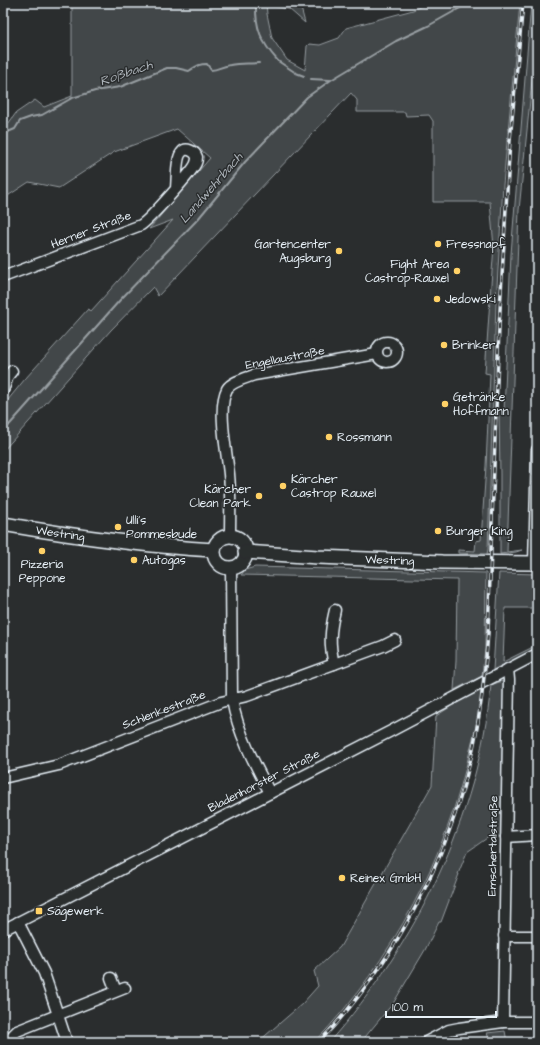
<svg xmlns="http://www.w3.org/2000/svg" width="540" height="1045" font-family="'Architects Daughter',sans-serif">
<rect width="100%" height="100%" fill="#2a2d2e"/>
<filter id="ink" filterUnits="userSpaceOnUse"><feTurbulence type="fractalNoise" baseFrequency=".025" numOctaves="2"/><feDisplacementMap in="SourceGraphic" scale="8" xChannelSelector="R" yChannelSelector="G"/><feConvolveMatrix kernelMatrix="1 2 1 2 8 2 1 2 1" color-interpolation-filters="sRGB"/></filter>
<g filter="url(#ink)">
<g fill="#424648" stroke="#959ca0">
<polygon points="72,3 266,3 267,14 272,38 287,60 305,70 307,46 309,44 320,45 339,38 346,28 413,10 428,3 520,3 503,185 496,303 488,549 487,554 458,553 458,550 475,551 476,541 481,540 486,466 490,374 485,373 491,284 494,247 490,202 433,202 433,121 429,115 406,116 405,112 357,112 357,100 351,93 158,296 153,287 111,330 3,451 3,406 25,379 88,309 91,311 173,220 149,229 210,158 177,129 114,152 59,188 29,182 3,199 3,131 16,113 35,100 44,107 72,96"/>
<polygon points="272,3 297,3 301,8 305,23 289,9 272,6"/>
<polygon points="531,3 537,3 537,30 519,210 507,552 522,550 516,552 500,554 500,474 499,412 504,412 511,254"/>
<polygon points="255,567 486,573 485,648 482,676 454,690 456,661 457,580 241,575 245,570"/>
<polygon points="499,573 537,574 537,608 505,608 503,662 537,645 537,648 493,670"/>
<path d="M502,681L504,685L501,837L490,836L467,852L458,874H459L441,922H439L425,950L394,1002L361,1042H348L340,1036L335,1042H329C417,943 478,818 491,685Z"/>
<path d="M481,689C482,705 475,730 471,746C447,856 393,960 315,1042H274L273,1040L270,1042H258L302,1004L318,986L314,971L340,947L432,785L436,716L450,707L457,700Z"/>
<polygon points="505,1031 507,1042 490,1042 487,1033"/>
</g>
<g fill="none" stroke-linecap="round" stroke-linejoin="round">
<g stroke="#989fa3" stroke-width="2">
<path d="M256,3C255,28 261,42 278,61"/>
<polyline points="278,61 296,73 304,76"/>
<polyline points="311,79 330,80"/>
<path d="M3,134L15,129L20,121L31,117L42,115L72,98L95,91L120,87L167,68H176L189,71C196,67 197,64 207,64L211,70C218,70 222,66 230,65C239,63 250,64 259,63"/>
<polyline points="3,432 120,300 198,219 245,162 307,97 331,80 396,41 428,26 469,3"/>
</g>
<g stroke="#e8f1f8" stroke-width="13">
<g id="minor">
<path d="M3,277L141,225C149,220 194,170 196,163C197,161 197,159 197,157C195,151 186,147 182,152C176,157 177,180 176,188"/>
<circle cx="387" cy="352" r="10"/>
<polyline points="3,391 8,376 12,371"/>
<path d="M230,536C230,516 231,494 229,474C227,453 217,408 227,389C231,382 246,378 254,375L377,354"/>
<polyline points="534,563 537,450"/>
<path d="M231,567L232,700C238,733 254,763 270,793"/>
<path d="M334,664C329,644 330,631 335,610"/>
<polyline points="3,778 59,765 221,702 247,696 383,646 395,640"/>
<polyline points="506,837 537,835"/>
<polyline points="18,922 44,973 67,1042"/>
<polyline points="3,930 391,731 537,654"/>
<polyline points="504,936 537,936"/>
<polyline points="111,978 116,991"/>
<polyline points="503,1022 509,680 508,669"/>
<polyline points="6,1042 17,1031 125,988"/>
<polyline points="426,1042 449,1030 459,1028 503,1022 537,1022"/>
</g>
</g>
<g stroke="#e8f1f8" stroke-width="16">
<g id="major">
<path id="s1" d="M3,524C73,536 143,546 214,550"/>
<circle cx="230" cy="552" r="16"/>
<path id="s2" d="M245,552L318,557L442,562L537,563"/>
</g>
</g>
<use href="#minor" stroke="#2a2d2e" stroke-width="10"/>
<use href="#major" stroke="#2a2d2e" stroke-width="13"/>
<g stroke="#e8f1f8" stroke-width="3.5">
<path id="rail" d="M319,1042C395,963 448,860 472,753C481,713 485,673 488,633L499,327L510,140L523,3"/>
</g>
<use href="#rail" stroke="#2a2d2e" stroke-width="2" stroke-dasharray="6" stroke-linecap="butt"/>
</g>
</g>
<g fill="#ffd166" stroke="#2a2d2e" stroke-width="1.5">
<circle cx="438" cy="244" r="4"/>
<circle cx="339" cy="251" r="4"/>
<circle cx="457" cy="271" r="4"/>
<circle cx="437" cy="299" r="4"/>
<circle cx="444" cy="345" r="4"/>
<circle cx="445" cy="404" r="4"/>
<circle cx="329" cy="437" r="4"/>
<circle cx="283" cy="486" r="4"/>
<circle cx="259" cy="496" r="4"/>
<circle cx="118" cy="527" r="4"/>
<circle cx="438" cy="531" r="4"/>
<circle cx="42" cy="551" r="4"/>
<circle cx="134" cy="560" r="4"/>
<circle cx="342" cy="878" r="4"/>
<rect x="35" y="907" width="8" height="8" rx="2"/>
</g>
<g text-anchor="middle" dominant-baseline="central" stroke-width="3" stroke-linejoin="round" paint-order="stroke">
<g font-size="12" fill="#e8f1f8" stroke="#2a2d2e">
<text transform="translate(91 230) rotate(-21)">Herner Straße</text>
<text transform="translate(285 358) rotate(-11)">Engellaustraße</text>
<text stroke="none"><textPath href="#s1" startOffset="58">Westring</textPath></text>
<text stroke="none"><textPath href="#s2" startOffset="145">Westring</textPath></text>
<text transform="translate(164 710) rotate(-21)">Schlenkestraße</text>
<text transform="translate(264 781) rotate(-27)">Bladenhorster Straße</text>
<text transform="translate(493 846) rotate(-89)">Emschertalstraße</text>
</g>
<g font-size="12" fill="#e8f1f8" stroke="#2a2d2e" text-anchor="start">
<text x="331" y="244" text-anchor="end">Gartencenter<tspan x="331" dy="14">Augsburg</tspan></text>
<text x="446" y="244">Fressnapf</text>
<text x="449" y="264" text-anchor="end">Fight Area<tspan x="449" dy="14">Castrop-Rauxel</tspan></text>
<text x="445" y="299">Jedowski</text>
<text x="452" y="345">Brinker</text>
<text x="453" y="397">Getränke<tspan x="453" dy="14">Hoffmann</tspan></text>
<text x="337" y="437">Rossmann</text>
<text x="291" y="479">Kärcher<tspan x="291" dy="14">Castrop Rauxel</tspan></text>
<text x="251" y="489" text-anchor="end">Kärcher<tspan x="251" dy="14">Clean Park</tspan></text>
<text x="126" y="520">Ulli’s<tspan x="126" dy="14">Pommesbude</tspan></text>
<text x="446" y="531">Burger King</text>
<text x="142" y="560">Autogas</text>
<text x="42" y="564" text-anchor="middle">Pizzeria<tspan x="42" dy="14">Peppone</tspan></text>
<text x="350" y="878">Reinex GmbH</text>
<text x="47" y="911">Sägewerk</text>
</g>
<g font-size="13" font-style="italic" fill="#acb3b9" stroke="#2a2d2e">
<text transform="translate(126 73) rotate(-19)">Roßbach</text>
<text transform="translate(211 188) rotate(-49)">Landwehrbach</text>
</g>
</g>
<rect width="540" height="1045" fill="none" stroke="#2a2d2e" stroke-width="16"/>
<rect x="8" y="8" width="524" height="1029" fill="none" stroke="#e8f1f8" stroke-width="1.5" filter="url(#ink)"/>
<path d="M386 1011v6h110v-6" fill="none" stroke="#e8f1f8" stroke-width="2"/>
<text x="392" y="1011" font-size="12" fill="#e8f1f8" stroke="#2a2d2e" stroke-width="3" paint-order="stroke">100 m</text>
</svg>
